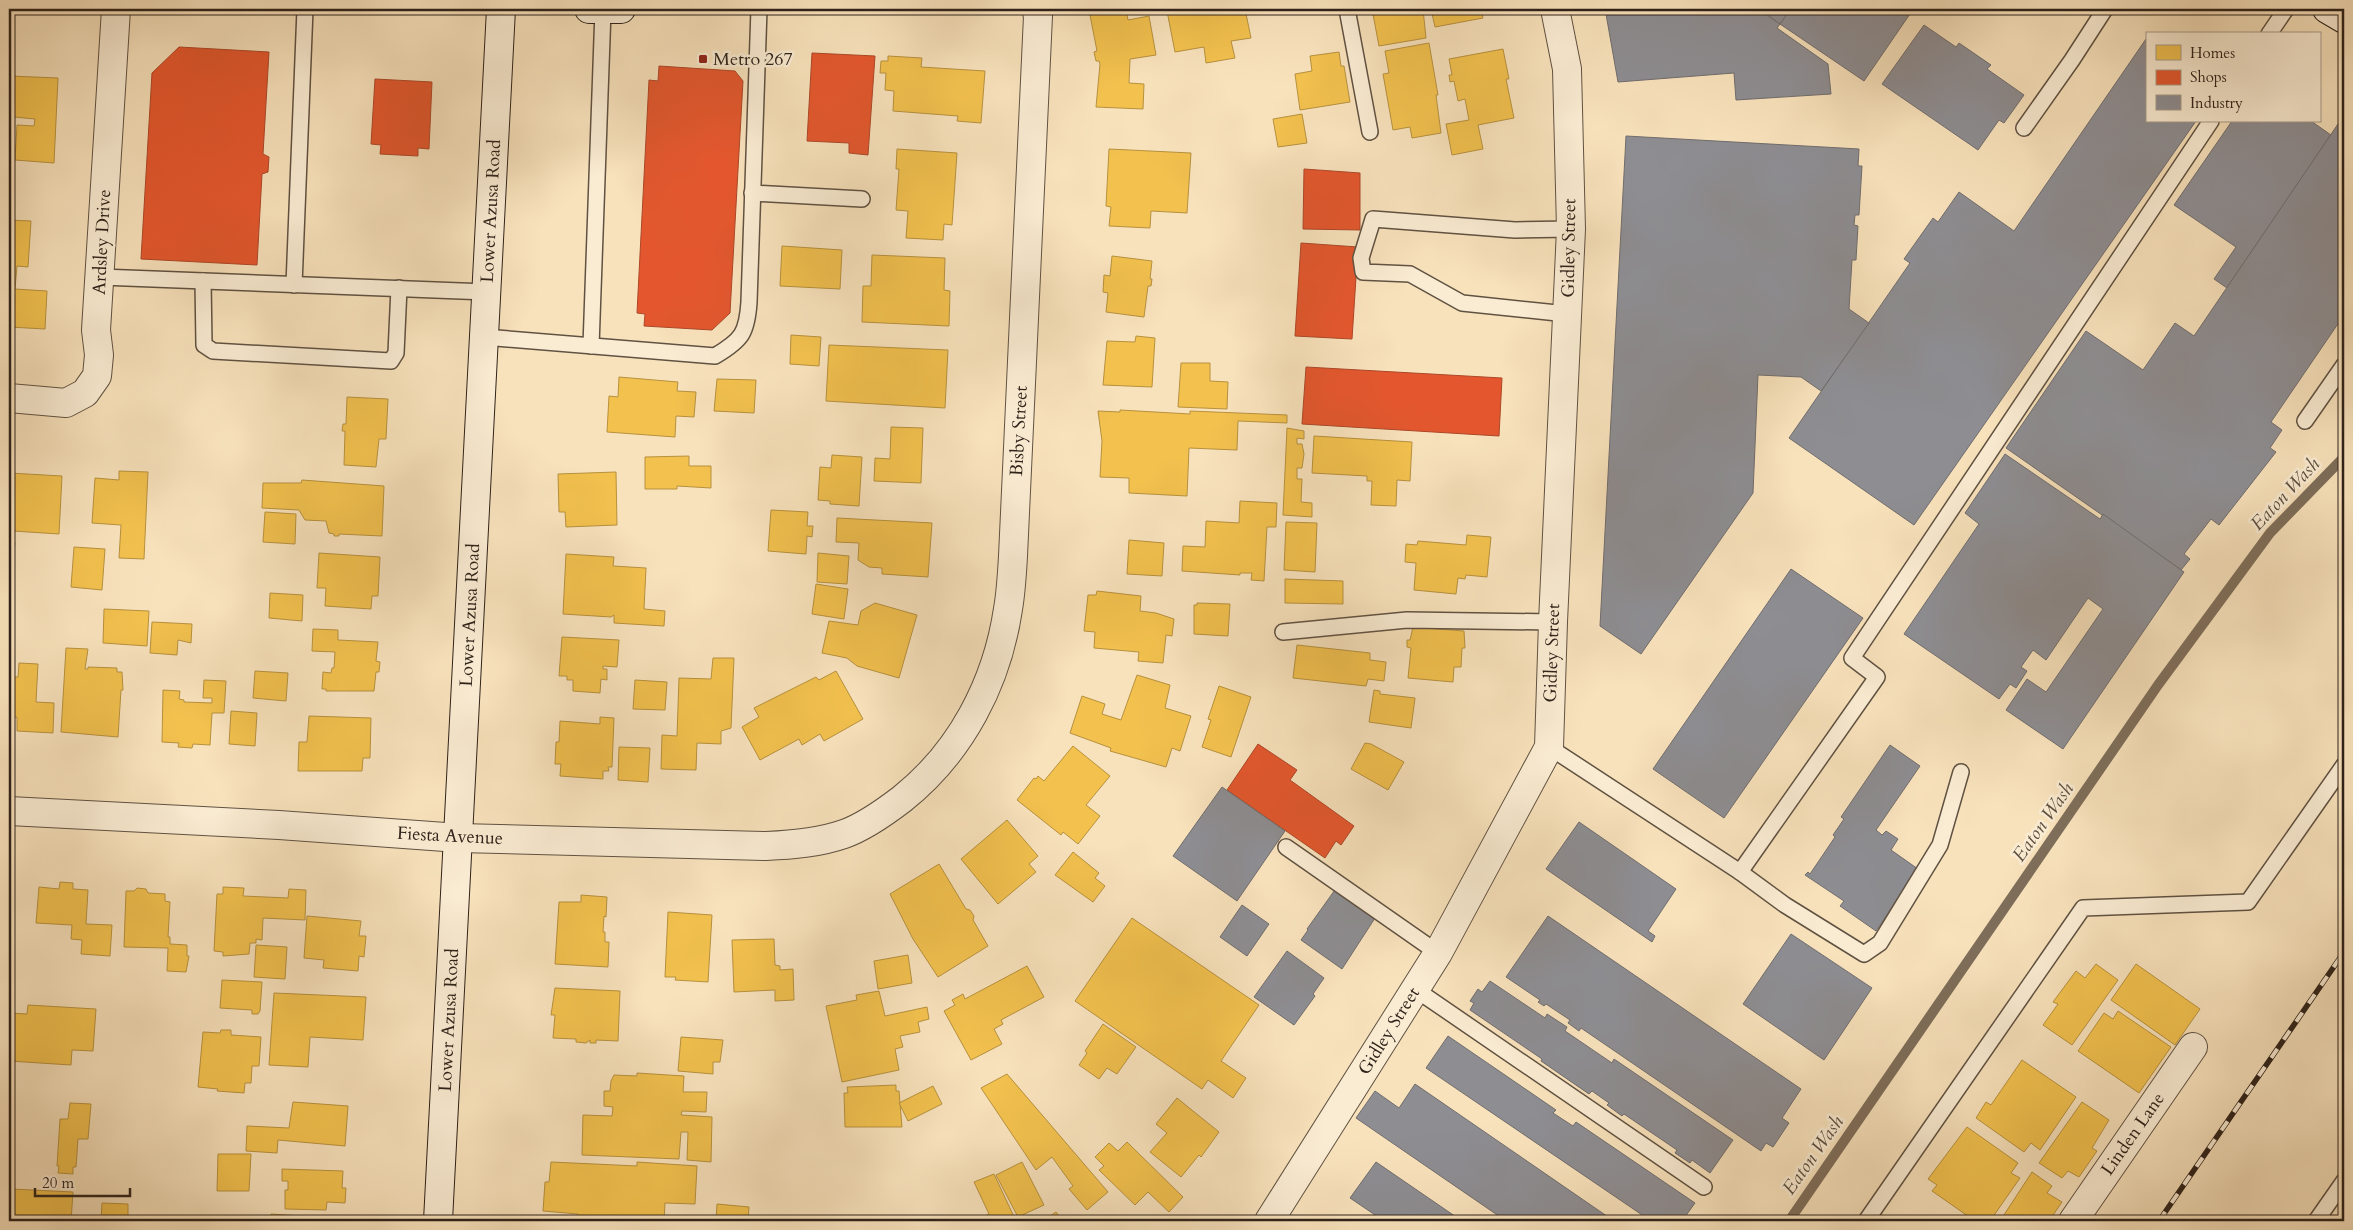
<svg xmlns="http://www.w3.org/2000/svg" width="2353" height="1230" font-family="Cardo,serif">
<rect width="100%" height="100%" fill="#f8e2bc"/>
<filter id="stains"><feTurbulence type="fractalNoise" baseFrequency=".004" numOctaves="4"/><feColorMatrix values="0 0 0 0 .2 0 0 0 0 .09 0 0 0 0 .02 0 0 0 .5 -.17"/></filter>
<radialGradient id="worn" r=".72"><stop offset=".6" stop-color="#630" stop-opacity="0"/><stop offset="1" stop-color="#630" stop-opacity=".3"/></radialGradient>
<g fill="#f2c14e" stroke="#b7913e">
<polygon points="1126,9 1128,20 1149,16 1156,55 1130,59 1129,83 1144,84 1143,109 1096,107 1100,64 1099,61 1096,61 1094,52 1097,51 1090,15"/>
<polygon points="1180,9 1245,9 1251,38 1231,41 1235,58 1206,63 1204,47 1175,52 1167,11"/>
<polygon points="1372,9 1423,9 1426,38 1379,46"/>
<polygon points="1431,9 1481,9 1483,18 1435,27"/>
<polygon points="1429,43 1438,95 1436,95 1441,133 1412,138 1410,127 1393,130 1383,74 1389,73 1385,51"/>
<polygon points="1503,49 1509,79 1506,79 1514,118 1478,125 1483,149 1452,155 1446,124 1469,120 1465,99 1458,101 1454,81 1450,82 1449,75 1452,75 1449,59"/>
<polygon points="1339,52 1341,66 1344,66 1350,102 1300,110 1295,74 1312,71 1310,56"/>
<polygon points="888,56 922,58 921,67 985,71 981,123 957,121 958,116 893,111 894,91 885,90 886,73 880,73 881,61 888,61"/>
<polygon points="9,76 58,78 54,163 15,160 17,125 34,126 35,119 14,117 12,145 9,145"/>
<polygon points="1302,114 1307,143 1278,147 1273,119"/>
<polygon points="897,149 957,153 952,225 944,224 943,240 906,238 908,211 896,210 899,169 896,169"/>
<polygon points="1109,149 1191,153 1187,213 1151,211 1150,228 1109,226 1111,207 1106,206"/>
<polygon points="9,220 31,221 28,267 17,266 15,289 47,291 45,329 9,327"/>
<polygon points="782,246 842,250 840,289 780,286"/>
<polygon points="872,255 945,258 944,290 950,291 949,326 862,322 863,286 871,286"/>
<polygon points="1112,256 1152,261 1150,279 1152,279 1151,286 1148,286 1144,317 1106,312 1108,293 1103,292 1104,275 1110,276"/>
<polygon points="791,335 821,337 819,366 790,364"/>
<polygon points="1136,336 1155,338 1152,387 1103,385 1107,341 1135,342"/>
<polygon points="829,345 948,350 945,408 826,401"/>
<polygon points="1181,363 1210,363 1210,381 1228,382 1227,409 1178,407"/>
<polygon points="619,377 678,382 677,391 696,392 694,417 676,416 675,437 607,432 609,396 618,397"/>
<polygon points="717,379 756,380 754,413 714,411"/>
<polygon points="347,397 388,399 386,439 379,439 376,467 344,465 345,431 342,431 343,424 346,424"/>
<polygon points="1120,410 1190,414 1190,411 1287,415 1287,423 1238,421 1237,450 1189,448 1187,496 1129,493 1129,478 1100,477 1102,441 1098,411 1120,412"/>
<polygon points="891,427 923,428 921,483 874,481 875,458 890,459"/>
<polygon points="1287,428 1304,431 1304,439 1297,438 1297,444 1302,444 1304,454 1302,468 1297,468 1297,479 1302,479 1301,502 1312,503 1312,517 1283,515"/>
<polygon points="1314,436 1412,442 1410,481 1397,480 1396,506 1371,505 1372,481 1367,481 1367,476 1312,473"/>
<polygon points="832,455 862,457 859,506 830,504 830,501 818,500 820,467 831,468"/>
<polygon points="689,456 689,466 711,466 711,488 677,486 677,489 645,489 645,457"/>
<polygon points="119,471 148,472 144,559 119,558 121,525 92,523 95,478 119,480"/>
<polygon points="616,472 617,525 566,527 565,512 559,512 558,474"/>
<polygon points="9,473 62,476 59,534 13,531 12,543 15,543 11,574 9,574"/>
<polygon points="302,480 384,486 382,536 339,534 339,536 334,536 334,534 329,533 326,521 305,520 299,510 262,508 263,483 301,483"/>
<polygon points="1240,501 1277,503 1276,527 1267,527 1264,581 1251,580 1252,573 1240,573 1240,575 1182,571 1183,546 1205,547 1206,521 1239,523"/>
<polygon points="771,510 808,512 807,526 813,526 812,537 807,536 806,554 768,551"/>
<polygon points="265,512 296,514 295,544 263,542"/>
<polygon points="837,518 932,523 928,577 882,574 882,568 869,567 858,560 859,543 836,542"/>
<polygon points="1286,522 1317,523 1315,572 1284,570"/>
<polygon points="1467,535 1491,537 1487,577 1466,575 1465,579 1458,578 1456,594 1414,590 1416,563 1405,562 1406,544 1417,545 1418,541 1466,545"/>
<polygon points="1129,540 1164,543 1162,576 1127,574"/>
<polygon points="74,547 105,549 102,590 71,587"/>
<polygon points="319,553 380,557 378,596 372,596 371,609 325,606 326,588 317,588"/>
<polygon points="818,553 849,556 847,584 817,582"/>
<polygon points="566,554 614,557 613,566 646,568 644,609 665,611 664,626 614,623 614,615 611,617 563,614"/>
<polygon points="1285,579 1343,581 1343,604 1285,603"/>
<polygon points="816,584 848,589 844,619 812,614"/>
<polygon points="1097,591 1141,596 1140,611 1156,613 1174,619 1172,636 1166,635 1163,663 1138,661 1139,652 1094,648 1095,632 1084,631 1088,595 1096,595"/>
<polygon points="270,593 303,595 302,621 269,618"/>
<polygon points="875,603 917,615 899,678 857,666 847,658 822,653 829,621 858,625 861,611"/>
<polygon points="1197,603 1230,604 1228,636 1194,634 1194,605 1197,605"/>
<polygon points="104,609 149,611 147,646 103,643"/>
<polygon points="152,622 192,624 191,643 178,640 177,655 150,653"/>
<polygon points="1413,627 1464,631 1465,648 1462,648 1461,667 1454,667 1453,682 1408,678 1411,648 1407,647 1407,640 1410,640"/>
<polygon points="313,629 338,630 338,640 378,642 376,661 380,662 379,672 376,672 374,691 326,691 326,689 322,689 323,672 331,673 332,668 334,668 335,652 312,651"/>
<polygon points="562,637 619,640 617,667 603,666 603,669 607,669 607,680 601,679 600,693 573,691 573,680 567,680 567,676 559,676"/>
<polygon points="1297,645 1370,653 1370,660 1386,662 1384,681 1368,679 1366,686 1293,678"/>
<polygon points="66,648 88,649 85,669 88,669 88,667 117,668 117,672 122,672 123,690 121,690 118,737 61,732"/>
<polygon points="713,658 734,658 731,728 721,731 721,744 697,743 696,770 661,769 662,735 677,736 679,678 711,679"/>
<polygon points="19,663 38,664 36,702 54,703 53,733 17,731 17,717 9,717 9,677 18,677"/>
<polygon points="255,671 288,673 286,701 253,698"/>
<polygon points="836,671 863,719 824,741 820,734 802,745 799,739 760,760 742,727 759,717 754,708 816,677 819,680"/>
<polygon points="1137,675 1170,685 1165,708 1191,716 1180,751 1172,748 1166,767 1110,751 1111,748 1070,733 1082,696 1105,704 1102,714 1121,720"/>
<polygon points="204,680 226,681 224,713 212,713 210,745 193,744 192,748 178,747 179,743 162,742 163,690 180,691 179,699 184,700 184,702 212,703 212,698 203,698"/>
<polygon points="635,680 667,682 665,710 633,709"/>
<polygon points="1219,686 1251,697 1231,757 1202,747 1211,720 1208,719"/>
<polygon points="1374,690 1380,691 1380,694 1415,698 1411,728 1369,722"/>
<polygon points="231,711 257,713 255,746 229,744"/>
<polygon points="309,716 371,718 370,758 363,758 362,771 298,771 299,742 307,742"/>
<polygon points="600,717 614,718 612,767 608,767 609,771 603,771 603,779 560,776 561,764 555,764 556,742 559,742 560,721 600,724"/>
<polygon points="1365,743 1371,744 1404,762 1388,790 1351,769"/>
<polygon points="1073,746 1110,776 1086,805 1100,816 1078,844 1063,832 1061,835 1017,800 1034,778 1036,779 1038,776 1044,781"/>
<polygon points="619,747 650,748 648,782 618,780"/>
<polygon points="1007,820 1038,856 1029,864 1036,872 998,904 961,859"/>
<polygon points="1073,852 1099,873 1095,878 1105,886 1093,902 1055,875"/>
<polygon points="939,864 966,909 970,910 974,916 973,920 988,946 938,977 913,939 890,894"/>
<polygon points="60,882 73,883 73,889 88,890 86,924 112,925 110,956 81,954 82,940 71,939 72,925 36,923 39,887 59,889"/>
<polygon points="223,887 244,888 243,896 288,898 289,889 306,890 305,920 263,918 262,940 256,939 256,943 250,943 249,954 223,956 223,952 214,951 217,894 223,894"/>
<polygon points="137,888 146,889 148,893 165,894 165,901 170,902 168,937 170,937 170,944 187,945 187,956 189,956 186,972 167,971 168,948 124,947 126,891 134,891"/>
<polygon points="581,895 607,897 606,917 604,916 603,932 605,932 605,942 609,942 608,967 555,964 559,902 581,902"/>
<polygon points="668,912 712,915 708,982 675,980 676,977 665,977"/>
<polygon points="307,916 361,921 359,936 366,936 364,957 359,956 358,971 323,968 324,960 304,958"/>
<polygon points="1132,918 1259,1005 1221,1061 1246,1078 1233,1098 1208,1080 1202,1089 1075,1001"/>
<polygon points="774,939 775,965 780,966 780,970 793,969 794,1000 775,1001 775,990 734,992 732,940"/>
<polygon points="256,945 287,947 285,979 254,977"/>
<polygon points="908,955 912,983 878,989 874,961"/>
<polygon points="2096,964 2118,980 2072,1045 2043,1025 2058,1004 2053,1002 2076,971 2085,978"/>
<polygon points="2136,964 2200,1009 2175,1045 2111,1000"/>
<polygon points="1027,966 1044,997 1001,1020 1003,1024 994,1029 1002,1044 971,1060 944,1011 955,1005 952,1000 963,994 965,999"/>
<polygon points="222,980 262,982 260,1011 258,1014 252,1014 252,1010 220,1008"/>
<polygon points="555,988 620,991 618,1041 596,1040 596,1043 590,1043 590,1040 586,1043 576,1042 576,1039 553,1038 555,1015 551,1015"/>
<polygon points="879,991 885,1016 927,1007 929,1019 918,1022 920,1032 900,1036 903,1047 895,1049 899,1070 842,1082 826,1006 857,1000 856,995"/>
<polygon points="274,993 366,997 363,1040 310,1037 308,1067 269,1065"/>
<polygon points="28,1005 96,1009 93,1051 72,1050 71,1065 9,1061 9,1013 27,1014"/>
<polygon points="2118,1011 2171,1047 2139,1093 2078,1051 2104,1013 2113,1019"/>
<polygon points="1103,1024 1136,1047 1117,1074 1107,1068 1099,1079 1079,1065 1087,1053 1085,1051"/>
<polygon points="221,1030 231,1030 231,1035 261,1037 259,1066 252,1066 251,1083 245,1083 244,1093 217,1091 218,1089 198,1087 203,1032 220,1033"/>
<polygon points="681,1037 723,1040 720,1062 713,1062 713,1074 678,1071"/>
<polygon points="2022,1060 2076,1097 2040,1150 2031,1143 2024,1152 1976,1118 1986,1102 1991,1105"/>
<polygon points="637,1073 684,1076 683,1092 707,1092 706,1112 682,1111 681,1115 712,1117 711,1162 687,1160 688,1132 681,1132 679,1159 582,1155 583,1115 612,1116 613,1107 604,1106 604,1091 610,1091 611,1081 614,1075 637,1076"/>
<polygon points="1007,1074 1108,1192 1087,1210 1069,1189 1073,1186 1052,1157 1036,1170 981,1088"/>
<polygon points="896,1085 896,1091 899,1091 902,1127 845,1127 844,1093 848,1093 847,1087"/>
<polygon points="933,1086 942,1104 908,1121 899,1103"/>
<polygon points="1177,1098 1219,1132 1201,1157 1199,1155 1181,1177 1150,1152 1167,1133 1156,1124"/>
<polygon points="293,1102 348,1106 345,1146 278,1140 277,1153 246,1151 247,1126 289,1128"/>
<polygon points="2082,1102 2109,1120 2092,1148 2097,1151 2079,1177 2068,1171 2062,1178 2039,1163"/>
<polygon points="70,1103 91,1104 88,1139 78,1139 76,1167 73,1167 73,1174 58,1173 59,1166 57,1166 60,1119 68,1119"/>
<polygon points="1967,1127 2018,1163 2011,1173 2020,1178 1990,1221 1975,1221 1932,1191 1937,1185 1928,1179"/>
<polygon points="1127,1142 1183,1197 1169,1212 1148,1192 1135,1205 1099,1170 1104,1166 1095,1157 1109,1143 1118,1151"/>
<polygon points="218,1154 251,1154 249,1191 217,1191"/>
<polygon points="551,1162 637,1166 637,1162 697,1166 695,1204 665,1203 664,1221 578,1221 578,1214 543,1211 545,1182 549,1182"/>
<polygon points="1022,1162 1044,1205 1018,1217 996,1175"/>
<polygon points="282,1169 343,1171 342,1188 346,1188 345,1203 327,1202 326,1210 285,1209 285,1190 288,1190 288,1181 282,1181"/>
<polygon points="2032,1172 2052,1186 2047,1193 2062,1202 2049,1221 2000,1221"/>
<polygon points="994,1174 1016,1221 974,1221 989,1214 974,1182"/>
<polygon points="11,1189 73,1192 71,1221 10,1221"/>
<polygon points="102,1203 128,1204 128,1221 101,1221"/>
<polygon points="717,1204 749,1207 748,1221 716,1221"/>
<polygon points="1056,1212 1063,1221 1043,1221"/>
<polygon points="271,1214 302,1216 302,1221 271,1221"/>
<polygon points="179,1216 197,1217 197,1221 178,1221"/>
</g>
<g fill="#e4572e" stroke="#ad4728">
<polygon points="179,47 269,52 263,154 269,157 268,172 262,174 257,265 141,259 152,73"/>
<polygon points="812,53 875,56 868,155 849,153 849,143 807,141"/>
<polygon points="659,66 735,71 743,81 730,313 712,330 644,326 645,314 637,313 649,80 658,81"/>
<polygon points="375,79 432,82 429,149 418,148 418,156 380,154 381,145 371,144"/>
<polygon points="1304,169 1360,173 1360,230 1303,229"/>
<polygon points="1301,243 1358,247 1352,339 1295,336"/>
<polygon points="1306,367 1502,378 1499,436 1302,424"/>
<polygon points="1258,744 1297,770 1290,780 1354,826 1341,845 1336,841 1325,858 1227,790"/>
</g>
<g fill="#8d8d92" stroke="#706d6e">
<polygon points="1605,9 1636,9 1606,14"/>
<polygon points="1636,9 1759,9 1780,24 1777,28 1828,64 1831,94 1736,100 1734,73 1618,82 1606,14"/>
<polygon points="1759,9 1791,9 1780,24"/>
<polygon points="1791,9 1909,9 1912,11 1864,81 1780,24"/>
<polygon points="1924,25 1956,47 1959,43 1991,65 1987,69 2024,95 2004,123 1999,120 1978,150 1882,84"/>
<polygon points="2146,39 2147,121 2196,121 1914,525 1789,438 1910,263 1904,259 1933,218 1938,222 1959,192 2014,231"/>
<polygon points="2232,121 2311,121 2331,135 2227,288 2214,279 2236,247 2174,205"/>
<polygon points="2338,124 2344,128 2344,315 2271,422 2282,430 2270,448 2276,452 2219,525 2211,519 2184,554 2190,559 2181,570 2006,448 2086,331 2143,370 2175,323 2194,336"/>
<polygon points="1626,136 1859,149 1858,166 1862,166 1859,215 1855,215 1854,225 1858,226 1856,260 1852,260 1849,309 1869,323 1821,391 1801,377 1758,375 1753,493 1641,654 1600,626"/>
<polygon points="2005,454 2100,519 2103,514 2184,572 2063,749 2006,710 2027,679 2046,692 2103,609 2088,598 2046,660 2033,650 2021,667 2027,671 2016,688 2010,684 1999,699 1904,634 1979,524 1965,513"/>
<polygon points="1791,569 1863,618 1724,818 1653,769"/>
<polygon points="1890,745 1920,766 1876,830 1882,835 1886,831 1898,839 1891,850 1918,869 1876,931 1840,906 1844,901 1805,875 1808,872 1810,874 1835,837 1833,835 1844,819 1841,817"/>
<polygon points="1222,787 1285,831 1237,901 1173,856"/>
<polygon points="1579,822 1676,889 1648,931 1655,936 1652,942 1546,869"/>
<polygon points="1337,887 1377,915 1342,969 1301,940 1308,930 1307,929"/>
<polygon points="1242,905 1269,924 1247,956 1220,937"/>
<polygon points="1548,916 1801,1089 1782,1118 1789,1123 1773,1147 1766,1143 1761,1151 1581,1028 1579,1031 1568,1023 1570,1020 1546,1004 1544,1006 1538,1002 1540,1000 1506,977"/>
<polygon points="1791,934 1872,988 1824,1060 1743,1004"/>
<polygon points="1287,951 1324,978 1313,994 1315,996 1294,1025 1254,997"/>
<polygon points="1490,981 1545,1018 1547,1014 1567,1027 1565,1031 1612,1063 1614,1059 1733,1140 1710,1173 1692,1160 1690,1163 1675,1153 1677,1150 1624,1114 1622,1116 1607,1105 1609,1103 1592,1091 1589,1094 1541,1061 1542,1059 1470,1010 1474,1003 1470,1001 1478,989 1482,992"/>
<polygon points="1448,1036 1556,1110 1553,1113 1573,1126 1576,1122 1695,1203 1682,1221 1651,1221 1426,1068"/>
<polygon points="1415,1084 1614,1221 1506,1221 1356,1118 1375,1091 1399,1108"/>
<polygon points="1376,1162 1462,1221 1384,1221 1350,1198"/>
</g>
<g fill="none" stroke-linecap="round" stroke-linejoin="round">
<polyline stroke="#7e6e5a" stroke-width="10" points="1789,1221 2158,685 2270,533 2344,457"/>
<g stroke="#605242" stroke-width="18">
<g id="service">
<polyline points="1347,9 1370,132"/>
<polyline points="2269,34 2286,9"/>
<polyline points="2024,128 2072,60 2105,9"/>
<polyline points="752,193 862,199"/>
<polyline points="101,277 487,292"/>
<polyline points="203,281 204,345 213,351 391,361 396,353 399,288"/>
<polyline points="294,285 305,9"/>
<polyline points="1567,314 1462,303 1410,274 1363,272 1361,258 1373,219 1515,230 1571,229"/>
<path d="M484,337L715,356C742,340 747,333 749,302L759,9"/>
<polyline points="591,346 603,10"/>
<polyline points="2305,421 2344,365"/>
<polyline points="1283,632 1407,620 1553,622"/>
<polyline points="1549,747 1740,872 1785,905 1864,954 1880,943 1940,845 1961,772"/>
<polyline points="1286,847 1438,953"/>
<polyline points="1740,872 1877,677 1852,658 2211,121"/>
<polyline points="1415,989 1704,1187"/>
<polyline points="1866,1221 2083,908 2248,902 2344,765"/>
<polyline points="2316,1221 2344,1181"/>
</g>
</g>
<g stroke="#605242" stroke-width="30">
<g id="minor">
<polyline points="9,398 66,403 85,393 97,376 99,355 96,330 116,9"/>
<path d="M9,811L279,825L459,838L766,846C792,845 818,843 844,834C864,827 885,812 902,799C961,752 997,683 1008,609C1011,592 1012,574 1013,556L1038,16L1036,9"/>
<polyline points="1269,1221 1438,953 1549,747 1553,622 1571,229 1567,69 1555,9"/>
<polyline points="2073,1221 2193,1047"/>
</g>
</g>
<g stroke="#2e221a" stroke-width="30">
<g id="secondary">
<polyline points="589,9 621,9"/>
<polyline points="2327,9 2344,19"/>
<polyline points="438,1221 501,9"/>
</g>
</g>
<use href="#service" stroke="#faecd3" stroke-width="15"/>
<use href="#minor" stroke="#faecd3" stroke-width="28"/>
<use href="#secondary" stroke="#faecd3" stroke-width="28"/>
<g stroke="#2e221a" stroke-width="5.5">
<polyline id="rail" points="2159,1221 2344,952"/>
</g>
<use href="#rail" stroke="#faecd3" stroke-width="4" stroke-dasharray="11" stroke-linecap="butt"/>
</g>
<rect fill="#8f2418" stroke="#faecd3" stroke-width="2" x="698" y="54" width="10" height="10" rx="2.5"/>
<g text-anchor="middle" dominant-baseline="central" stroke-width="5" stroke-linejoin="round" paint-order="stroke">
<g font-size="18" fill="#2e221a" stroke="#faecd3" text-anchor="start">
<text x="713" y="59">Metro 267</text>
</g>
<g font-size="18" fill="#2e221a" stroke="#faecd3">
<text transform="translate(491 211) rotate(-87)">Lower Azusa Road</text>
<text transform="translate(102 242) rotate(-87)">Ardsley Drive</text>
<text transform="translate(1569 248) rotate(-89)">Gidley Street</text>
<text transform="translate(1019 431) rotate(-87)">Bisby Street</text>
<text transform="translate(470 615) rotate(-87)">Lower Azusa Road</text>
<text transform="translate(1552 653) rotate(-88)">Gidley Street</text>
<text transform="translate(450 836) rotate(3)">Fiesta Avenue</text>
<text transform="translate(449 1020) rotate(-87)">Lower Azusa Road</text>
<text transform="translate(1389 1031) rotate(-58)">Gidley Street</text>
<text transform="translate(2133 1134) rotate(-55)">Linden Lane</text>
</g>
<g font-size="19" font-style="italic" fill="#5d4e3f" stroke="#faecd3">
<text transform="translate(2285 494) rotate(-47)">Eaton Wash</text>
<text transform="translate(2043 822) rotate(-55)">Eaton Wash</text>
<text transform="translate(1813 1155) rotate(-55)">Eaton Wash</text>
</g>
</g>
<rect width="2353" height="1230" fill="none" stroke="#f8e2bc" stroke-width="30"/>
<rect x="10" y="10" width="2333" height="1210" fill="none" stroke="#2e221a" stroke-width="2.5"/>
<rect x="15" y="15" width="2323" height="1200" fill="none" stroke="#2e221a"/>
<rect x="2146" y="32" width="175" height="90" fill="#faecd3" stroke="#a89b89"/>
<rect x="2156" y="45" width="25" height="15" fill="#f2c14e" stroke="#a89b89"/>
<text x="2190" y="58" font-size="15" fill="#2e221a">Homes</text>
<rect x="2156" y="70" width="25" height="15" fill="#e4572e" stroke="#a89b89"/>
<text x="2190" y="82" font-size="15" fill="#2e221a">Shops</text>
<rect x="2156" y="95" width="25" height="15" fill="#8d8d92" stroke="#a89b89"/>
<text x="2190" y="108" font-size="15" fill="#2e221a">Industry</text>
<path d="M35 1188v8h95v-8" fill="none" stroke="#2e221a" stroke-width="2.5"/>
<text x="42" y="1188" font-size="15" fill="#2e221a" stroke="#faecd3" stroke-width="4" paint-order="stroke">20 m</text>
<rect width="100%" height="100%" filter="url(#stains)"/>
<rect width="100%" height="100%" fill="url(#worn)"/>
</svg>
